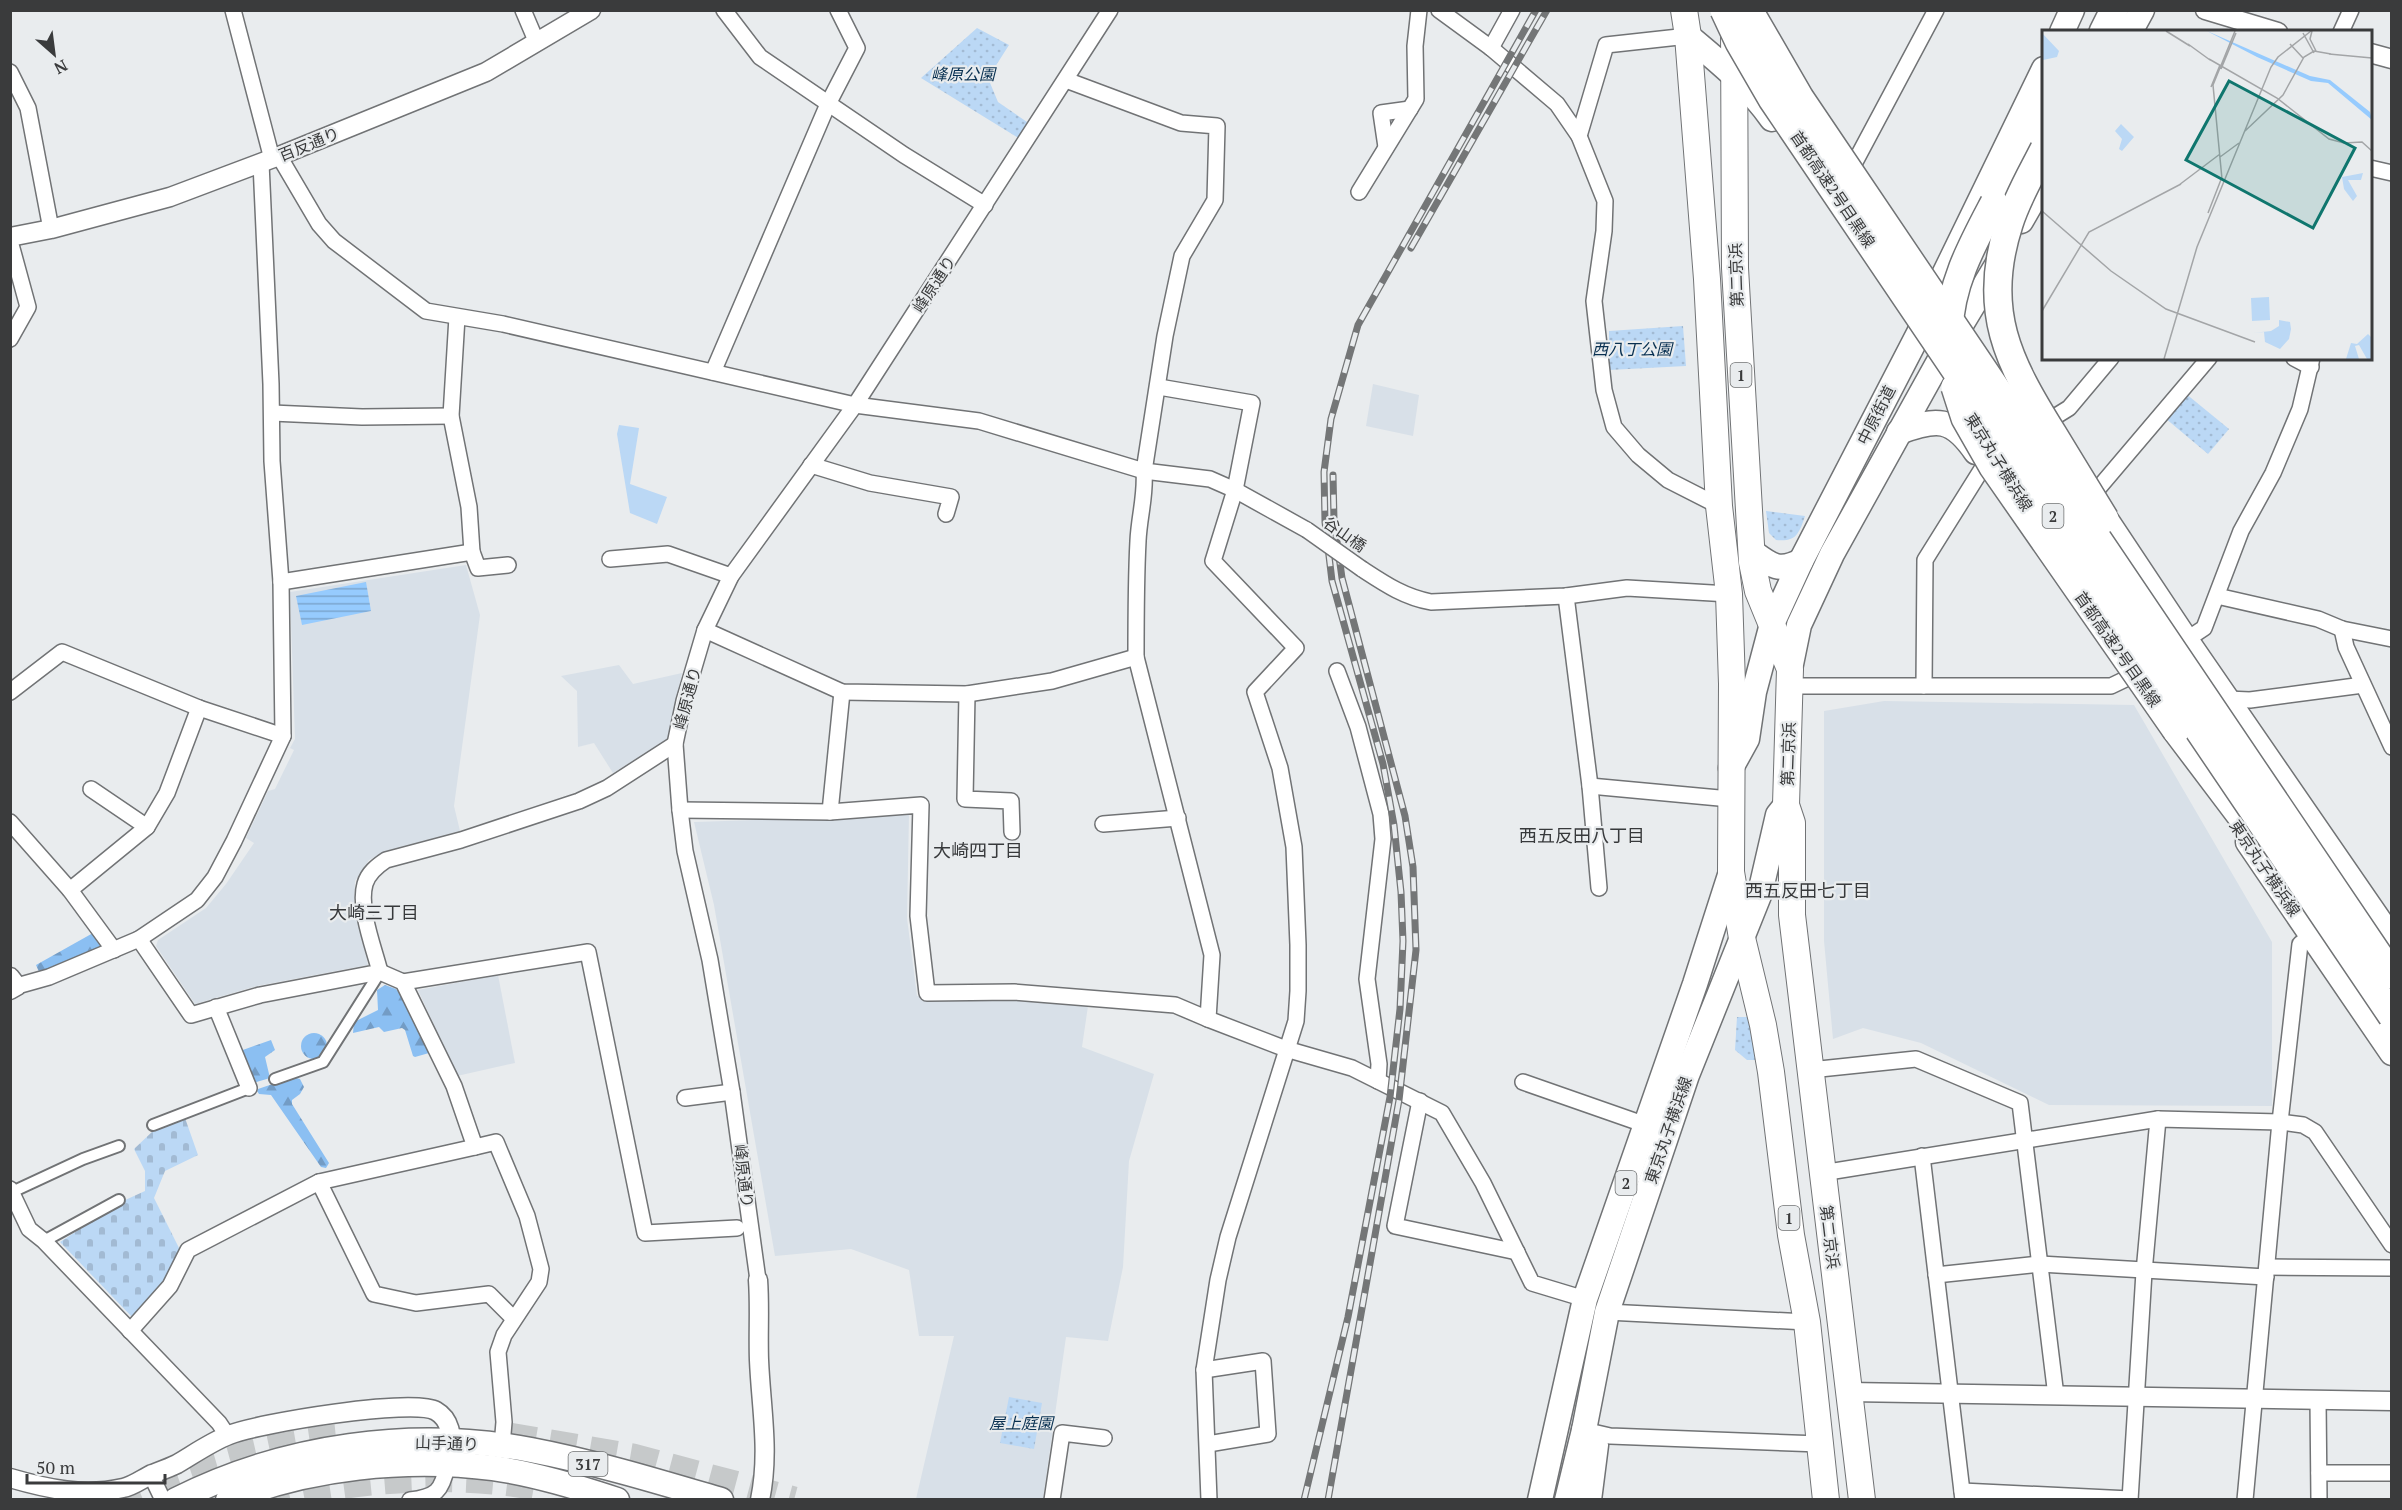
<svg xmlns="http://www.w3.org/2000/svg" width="2402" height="1510" font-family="'PT Serif','Noto Sans JP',serif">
<defs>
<pattern id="forest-firs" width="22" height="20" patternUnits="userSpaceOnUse" patternTransform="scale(1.5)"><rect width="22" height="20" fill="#8bbff2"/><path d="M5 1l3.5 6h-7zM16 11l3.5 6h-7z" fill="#739cc5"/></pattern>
<pattern id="cemetery-stones" width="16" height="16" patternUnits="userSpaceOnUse" patternTransform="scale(1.5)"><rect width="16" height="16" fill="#bbd8f5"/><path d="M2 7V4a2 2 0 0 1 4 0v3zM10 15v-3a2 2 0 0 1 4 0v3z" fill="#a2bad3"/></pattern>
<pattern id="park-dots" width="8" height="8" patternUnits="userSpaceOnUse" patternTransform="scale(1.5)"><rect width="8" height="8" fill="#bbd8f5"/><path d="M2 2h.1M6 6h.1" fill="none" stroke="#a2bad3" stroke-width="1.8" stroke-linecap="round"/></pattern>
<pattern id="water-rules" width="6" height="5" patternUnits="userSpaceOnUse" patternTransform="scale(1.5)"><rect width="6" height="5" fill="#96cbfe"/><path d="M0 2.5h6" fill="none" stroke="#7ba6cf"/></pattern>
</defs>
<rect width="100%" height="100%" fill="#e9ecee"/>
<g fill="#d8e0e8">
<polygon points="1373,384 1419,395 1413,436 1366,426"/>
<polygon points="466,565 480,615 454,806 460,831 385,851 369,860 355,881 354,904 368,965 257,986 195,1004 156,946 158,940 206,908 226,884 254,843 246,838 268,791 275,789 294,750 290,748 295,739 290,592"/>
<polygon points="619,665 633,684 682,673 668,739 613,773 594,743 578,747 577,691 561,676"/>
<polygon points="1884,701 2134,705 2272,942 2272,1106 2049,1105 1921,1043 1863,1028 1833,1039 1824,941 1824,711"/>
<polygon points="909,815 907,918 917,996 1025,1001 1088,1006 1082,1047 1154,1074 1129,1161 1123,1267 1108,1341 1066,1337 1043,1499 916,1499 954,1336 919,1336 909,1270 851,1249 775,1256 714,905 694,822"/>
<polygon points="498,975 515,1063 457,1076 418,990"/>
</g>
<polygon fill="#bbd8f5" points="619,425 639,428 630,484 667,497 657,524 630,513 617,434"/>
<g fill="url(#forest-firs)">
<polygon points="93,933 103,948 40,974 36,965"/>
<polygon points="385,985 396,989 400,994 428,1049 429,1053 415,1057 413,1056 405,1030 402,1028 384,1032 379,1027 353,1033 354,1022 378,1010 377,990"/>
<circle cx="314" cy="1046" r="13"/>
<polygon points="271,1040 275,1050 265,1057 270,1078 253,1083 240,1051"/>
<polygon points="293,1077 300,1079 304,1087 300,1094 292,1100 292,1104 329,1163 326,1168 321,1167 271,1095 259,1094 257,1091 258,1089"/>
</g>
<polygon fill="url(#cemetery-stones)" points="185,1118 198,1155 165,1171 154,1198 181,1252 161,1287 132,1317 60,1242 123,1201 145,1191 145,1171 134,1149 153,1131"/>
<g fill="url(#park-dots)">
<polygon points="977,28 1009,45 988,78 998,102 1030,124 1020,139 921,78"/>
<polygon points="1683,326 1686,366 1609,370 1609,331"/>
<polygon points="2185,393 2229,429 2208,454 2165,418"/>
<path d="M1766,511L1805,516C1799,534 1796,542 1776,540L1769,533Z"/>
<polygon points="1737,1017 1748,1017 1758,1060 1747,1060 1735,1050"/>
<polygon points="1009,1397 1042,1403 1034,1449 1000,1443"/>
</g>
<polygon fill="url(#water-rules)" points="366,582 371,611 302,625 296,596"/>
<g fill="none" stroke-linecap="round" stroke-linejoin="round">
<g stroke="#c6c9ca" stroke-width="27" stroke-dasharray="27 14" stroke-linecap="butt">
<polyline points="509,1436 633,1457 794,1500"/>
<path d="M114,1500C185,1468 259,1446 336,1438"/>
<path d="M263,1500C355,1479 454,1470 547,1489"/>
</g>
<g stroke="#717375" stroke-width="14">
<g id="pedestrian">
<polyline points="275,1079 323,1062 380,972"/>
<polyline points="153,1125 249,1088"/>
<polyline points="12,1192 83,1159 119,1146"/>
<polyline points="44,1241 119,1200"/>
</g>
</g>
<g stroke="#717375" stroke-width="18">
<g id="minor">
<polyline points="233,10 272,159"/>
<polyline points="523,10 537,43"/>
<polyline points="724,10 760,57 904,155 985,205"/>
<polyline points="1439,10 1491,48 1557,104 1579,136 1605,201 1604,231 1594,301 1604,390 1614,427 1638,455 1668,480 1719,506"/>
<polyline points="2341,32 2351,10"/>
<polyline points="1491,48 1512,10"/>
<polyline points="10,72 28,108 51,229"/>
<path d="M1066,80L1181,123L1217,126L1215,200L1182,256L1165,336L1144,471C1146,495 1139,517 1138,541C1136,579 1136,618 1136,657L1212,955L1208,1019L1286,1049L1352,1068L1442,1113L1483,1183L1532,1283L1585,1299"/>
<polyline points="1579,136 1606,45 1688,36"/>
<polyline points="1386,147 1381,113 1410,109"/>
<polyline points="279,156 319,224 334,241 426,311 503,324 855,405 979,421 1144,471 1210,479 1235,490 1307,530"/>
<polyline points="1855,162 1936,10"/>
<polyline points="2370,168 2392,173"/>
<polyline points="1359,192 1416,99 1415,46 1419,10"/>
<polyline points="10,241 28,307 10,339"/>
<polyline points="457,317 451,416 469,507 472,552"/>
<polyline points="2294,358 2311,367"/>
<polyline points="713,372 828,104 857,48 838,10"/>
<polyline points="1159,387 1252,403 1235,490 1213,561 1296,648 1255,692 1280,768 1294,847 1298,945 1298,991 1296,1021 1228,1237 1218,1280 1204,1370 1209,1500"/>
<polyline points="272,413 362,417 451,416"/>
<polyline points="2040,426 2069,408 2111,358"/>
<polyline points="811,465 870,483 951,497 946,514"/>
<polyline points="2091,497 2209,358"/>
<polyline points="610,559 668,554 731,576"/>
<path d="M1362,569C1385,584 1404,597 1431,602L1566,596L1627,588L1729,594"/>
<polyline points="281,582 472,552 478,568 508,565"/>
<polyline points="1566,596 1590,786 1599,888"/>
<polyline points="2217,596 2318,619 2342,629 2392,639"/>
<polyline points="2342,629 2346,647 2392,747"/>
<polyline points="705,630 842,692 967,694 1052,681 1136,657"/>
<polyline points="2186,640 2204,628 2241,531 2273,473 2300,409 2312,358"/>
<polyline points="1337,671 1358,727 1381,814 1383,839 1367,979 1379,1064 1378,1081"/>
<polyline points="1790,686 2111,686 2136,674"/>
<polyline points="1924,686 1925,560 1985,464"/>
<polyline points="10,692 62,652 199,708 283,736"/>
<polyline points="967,694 965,799 1011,801 1012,832"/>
<polyline points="2227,699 2250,700 2363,685"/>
<polyline points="1590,786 1730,799"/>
<polyline points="91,789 147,827"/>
<polyline points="680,810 830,812 921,805 918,916 927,993 1014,992 1175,1005 1208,1019"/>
<polyline points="830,812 842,692"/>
<polyline points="10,822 70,890 114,950"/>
<polyline points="1103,824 1178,818"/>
<polyline points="70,890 147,827 167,793 199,708"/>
<path d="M139,939L191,1015L260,995L380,972C374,948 358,908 365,884C368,873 377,866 386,860L461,840L579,801L607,788L675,744"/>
<polyline points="403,982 588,952 645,1233 737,1228"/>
<polyline points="17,986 49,977 139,939 197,900 215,877 234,841 283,736 281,582 272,461 271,384 261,163"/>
<polyline points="216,1007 249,1088"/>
<polyline points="1810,1070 1916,1059 2020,1103 2056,1396"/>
<polyline points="1523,1082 1646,1125"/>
<polyline points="685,1098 732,1092"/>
<polyline points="1420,1101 1395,1226 1517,1252"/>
<polyline points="475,1147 496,1142 527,1216 541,1269 539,1282 504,1335 498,1352 504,1422 502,1446"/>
<polyline points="1922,1156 1963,1500"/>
<polyline points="1822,1173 2158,1119 2280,1122 2303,1125 2315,1132 2392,1245"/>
<polyline points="319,1182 374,1294 416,1303 489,1294 514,1319"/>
<polyline points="10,1189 29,1229 44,1241 219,1423 227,1435"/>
<polyline points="2267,1267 2392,1268"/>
<polyline points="1936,1275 2040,1264 2266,1277"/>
<polyline points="758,1280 732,1092 710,960 685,851 680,810 675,744 684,701 705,630 731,576 855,405 1110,10"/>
<polyline points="1607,1312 1807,1322"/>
<polyline points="130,1331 170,1286 188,1250 319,1182 475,1147 454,1086 403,982 380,972"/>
<polyline points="1204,1370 1263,1361 1268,1434 1208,1444"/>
<polyline points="2318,1400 2319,1500"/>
<polyline points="1584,1430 1610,1436 1820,1444"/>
<polyline points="2319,1473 2392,1473"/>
<polyline points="151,1475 163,1500"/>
<polyline points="1962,1491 2130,1499"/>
<path d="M410,1500C436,1497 442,1491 447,1466"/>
<polyline points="1052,1500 1062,1433 1104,1438"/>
<polyline points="2130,1500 2144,1272 2158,1119"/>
<polyline points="2245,1500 2280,1122 2300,944 2310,936 2321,936"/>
</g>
</g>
<g stroke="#717375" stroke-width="21">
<g id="tertiary">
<polyline points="2205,10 2278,32"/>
<polyline points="2370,53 2392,59"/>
<polyline points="10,237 51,229 170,197 279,156 486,72 591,10"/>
<polyline points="10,977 17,986 10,990"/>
<path d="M758,1280C760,1307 758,1333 759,1360C761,1408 770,1452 760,1500"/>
<polyline points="1849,1392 2392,1401"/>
<path d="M10,1478C48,1489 84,1497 123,1488C133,1486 142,1479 152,1474C160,1471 169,1468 177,1464C194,1454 211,1442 229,1435C258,1423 413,1398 436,1411C450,1419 453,1437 450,1451"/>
</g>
</g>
<g stroke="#717375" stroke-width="27">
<g id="primary">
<polyline points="2062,32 2072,10"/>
<polyline points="2130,32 2142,10"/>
<path d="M1688,36C1719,62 1749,86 1772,119"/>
<polyline points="2021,221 2044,181"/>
<path d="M1899,432C1937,418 1952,417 1976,452"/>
<polyline points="2095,503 2186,640 2392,939"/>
<path d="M1751,551C1770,565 1778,573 1801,561"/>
<polyline points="1790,669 1799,625 1832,554 1938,363 2000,260"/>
<polyline points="1731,768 1747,739 1754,692 1772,624 1801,561 1919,333 1938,287 2044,69"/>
<polyline points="2248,842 2392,1053"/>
<polyline points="1584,1430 1596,1445 1589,1500"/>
<path d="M176,1500C285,1445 412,1428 531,1450C594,1462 660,1482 721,1500"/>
<path d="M228,1500C308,1467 407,1457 493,1468C535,1474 577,1487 617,1500"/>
<polyline points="1540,1500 1585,1299 1695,984 1731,872"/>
<polyline points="1567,1500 1584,1430 1607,1312 1687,1075 1760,893 1778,815 1786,805"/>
</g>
</g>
<g stroke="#717375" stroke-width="28">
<g id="trunk">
<polyline points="1684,10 1688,36 1707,279 1719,506 1729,594 1732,684 1731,872 1742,938 1763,1025 1771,1072 1791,1235 1807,1322 1826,1500"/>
<polyline points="1734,24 1735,268 1752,562 1758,591 1790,669 1786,805 1792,823 1792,915 1862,1500"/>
</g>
</g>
<g stroke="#717375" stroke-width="30">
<g id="motorway">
<polyline points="2103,32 2114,10"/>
<polyline points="1994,203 2044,107"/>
<polyline points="2176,730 2272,857"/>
</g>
</g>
<use href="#pedestrian" stroke="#fff" stroke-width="10"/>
<use href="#minor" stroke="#fff" stroke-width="15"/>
<use href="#tertiary" stroke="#fff" stroke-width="18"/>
<use href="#primary" stroke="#fff" stroke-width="24"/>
<use href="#trunk" stroke="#fff" stroke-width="26"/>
<use href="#motorway" stroke="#fff" stroke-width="27"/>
<g stroke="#747677" stroke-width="7">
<g id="rail">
<polyline points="1411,248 1547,10"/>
<polyline points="1304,1500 1348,1317 1390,1097 1400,1009 1403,941 1401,892 1394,825 1383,764 1332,581 1325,522 1324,472 1331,419 1358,325 1536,10"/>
<polyline points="1328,1500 1399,1100 1416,950 1413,867 1405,816 1342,578 1334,520 1333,475"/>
</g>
</g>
<use href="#rail" stroke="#e9ecee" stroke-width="4.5" stroke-dasharray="14" stroke-linecap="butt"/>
<g stroke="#717375" stroke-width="18" stroke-linecap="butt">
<polyline id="minor-bridge" points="1307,530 1362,569"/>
</g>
<g stroke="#717375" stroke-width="30" stroke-linecap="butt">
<g id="motorway-bridge">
<polyline points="1724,10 1739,42 1772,99 2392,1016"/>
<polyline points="1749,10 1800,98 2392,975"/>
<path d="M2044,149C2032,173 2017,198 2009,224C1981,310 2008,362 2053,434C2070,462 2088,491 2105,519"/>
<path d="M1949,331C1950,284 1973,243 1994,203"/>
<polyline points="1955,387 1965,418 1993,467 2176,730"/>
</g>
</g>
<use href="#minor-bridge" stroke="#fff" stroke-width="15"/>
<use href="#motorway-bridge" stroke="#fff" stroke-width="27"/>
</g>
<g text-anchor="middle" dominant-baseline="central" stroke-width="4.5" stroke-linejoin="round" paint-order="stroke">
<g fill="#e9ecee" stroke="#6e7071" stroke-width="1.5">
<rect x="1730.5" y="363" width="21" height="24" rx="4.5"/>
<rect x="2042.5" y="504" width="21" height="24" rx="4.5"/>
<rect x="1615.5" y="1171" width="21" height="24" rx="4.5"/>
<rect x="1778.5" y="1206" width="21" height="24" rx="4.5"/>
<rect x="568.5" y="1452" width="39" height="24" rx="4.5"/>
</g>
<g font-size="15" font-weight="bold" fill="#3a3b3c">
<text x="1741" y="375">1</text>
<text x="2053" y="516">2</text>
<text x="1626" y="1183">2</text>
<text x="1789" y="1218">1</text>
<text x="588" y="1464">317</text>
</g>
<g font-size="16" font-style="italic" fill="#083051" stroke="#e9ecee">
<text x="963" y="74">峰原公園</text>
<text x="1632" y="349">西八丁公園</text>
<text x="1021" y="1423">屋上庭園</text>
</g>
<g font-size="16" fill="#3a3b3c" stroke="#e9ecee">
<text transform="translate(309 144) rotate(-22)">百反通り</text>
<text transform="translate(1833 189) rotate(56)">首都高速2号目黒線</text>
<text transform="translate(1736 275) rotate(-92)">第二京浜</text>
<text transform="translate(934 284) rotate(-57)">峰原通り</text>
<text transform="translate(1876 415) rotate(-63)">中原街道</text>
<text transform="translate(1999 462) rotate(58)">東京丸子横浜線</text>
<text transform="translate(1345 534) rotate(35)">谷山橋</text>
<text transform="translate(2118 649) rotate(55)">首都高速2号目黒線</text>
<text transform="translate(687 698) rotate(-75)">峰原通り</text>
<text transform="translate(1788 754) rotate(-88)">第二京浜</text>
<text transform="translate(2265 868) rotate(56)">東京丸子横浜線</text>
<text transform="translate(1668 1130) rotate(-71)">東京丸子横浜線</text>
<text transform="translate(744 1176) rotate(83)">峰原通り</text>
<text transform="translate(1830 1237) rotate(83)">第二京浜</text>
<text transform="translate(447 1443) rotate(2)">山手通り</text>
</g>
<g font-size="18" fill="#37393b" stroke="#e9ecee">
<text x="1582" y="835">西五反田八丁目</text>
<text x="978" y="850">大崎四丁目</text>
<text x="1808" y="890">西五反田七丁目</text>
<text x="374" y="912">大崎三丁目</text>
</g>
</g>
<g transform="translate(2042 30)">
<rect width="330" height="330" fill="#e9ecee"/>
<path d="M79,94L92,107L80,121L77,119L80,109L73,101Z" fill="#bbd8f5"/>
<path d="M0,3L17,21L15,27L1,30ZM321,143L319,150H306L315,166L311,171L302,159L300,147ZM227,267L228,290L210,291L209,268ZM237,290L248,292L249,299L247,309L238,319L223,312L222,302L211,303L229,301L237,296ZM326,304L330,308V329H325L317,315L313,316L317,329H304L309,313L315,314Z" fill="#bbd8f5"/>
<path d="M165,1L268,46L288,50L328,82L330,90L286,53L269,51L215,27Z" fill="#96cbfe"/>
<path fill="none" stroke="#a3a5a7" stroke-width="1.5" d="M124,1L148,16M270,1L268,9L274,21M261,3L272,23M146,14L168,30M248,14L261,28M287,24L330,28M167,29L235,68L287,109L302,113L320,112L330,121M179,39L194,3M169,57L178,35M203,101L241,65L262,27L272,21L289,24M178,127L197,113M180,149L171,55L193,1M137,155L178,124M0,181L69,241L124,279L213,312M166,183L180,147M0,281L47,202L139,154M122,329L155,217L229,37L236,27L269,1"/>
<path fill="#0f766e" fill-opacity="0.15" stroke="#0f766e" stroke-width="3" d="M187,51L313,118L271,198L144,130Z"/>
<rect width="330" height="330" fill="none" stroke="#3a3b3c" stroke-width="3"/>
</g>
<rect width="2402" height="1510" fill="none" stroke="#3a3b3c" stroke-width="24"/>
<g transform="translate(54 54) rotate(152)" stroke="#e9ecee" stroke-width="4.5" paint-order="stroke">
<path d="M0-4.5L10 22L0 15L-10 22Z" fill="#3a3b3c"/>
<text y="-9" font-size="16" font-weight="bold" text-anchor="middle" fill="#3a3b3c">N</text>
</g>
<path d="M27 1474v9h138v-9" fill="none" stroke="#3a3b3c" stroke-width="3"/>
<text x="36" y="1474" font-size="18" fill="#3a3b3c" stroke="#e9ecee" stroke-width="4.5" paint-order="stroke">50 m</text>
</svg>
